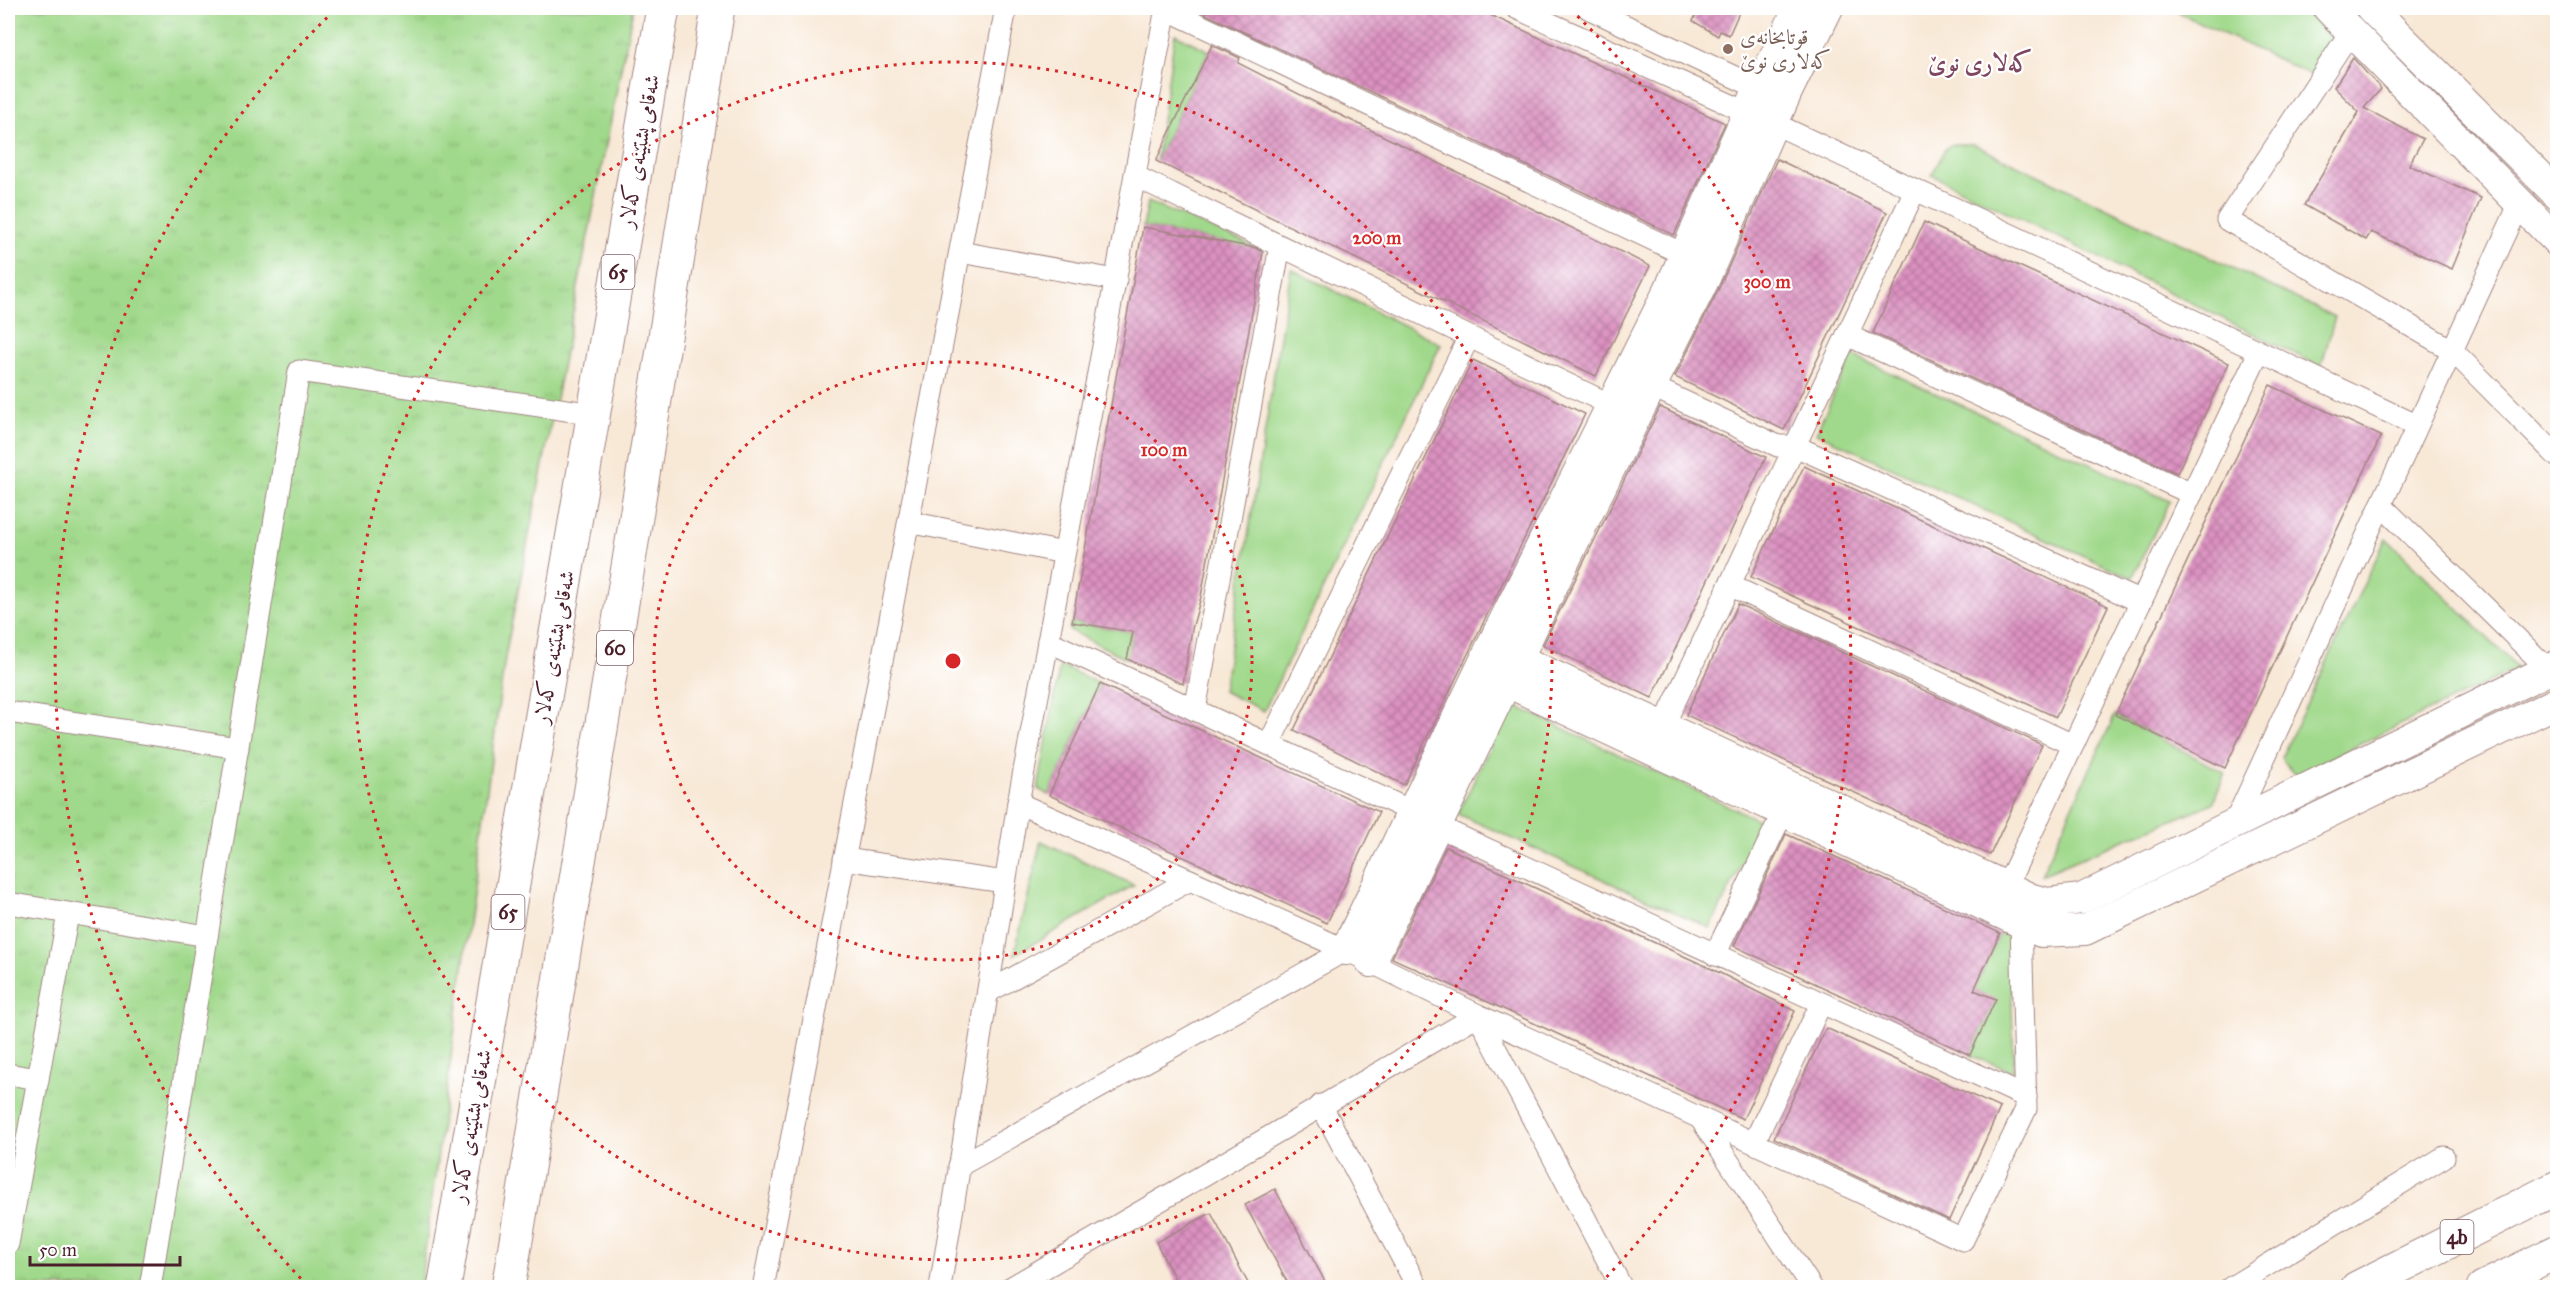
<svg xmlns="http://www.w3.org/2000/svg" width="2565" height="1295" font-family="'IM FELL Great Primer',Amiri,serif">
<defs>
<pattern id="grass-tufts" width="24" height="20" patternUnits="userSpaceOnUse" patternTransform="scale(1.5)"><rect width="24" height="20" fill="#a0d98b"/><path d="M3 7l-1-3M5 7V3M7 7l1-3M15 17l-1-3M17 17v-4M19 17l1-3" fill="none" stroke="#8bba78"/></pattern>
<pattern id="building-cross-hatch" width="8" height="8" patternUnits="userSpaceOnUse" patternTransform="scale(1.5)"><rect width="8" height="8" fill="#dc92c1"/><path d="M0 0l8 8M0 8l8-8" fill="none" stroke="#b4779d"/></pattern>
</defs>
<rect width="100%" height="100%" fill="#fff"/>
<filter id="ink" filterUnits="userSpaceOnUse"><feTurbulence type="fractalNoise" baseFrequency=".0167" numOctaves="2"/><feDisplacementMap in="SourceGraphic" scale="12" xChannelSelector="R" yChannelSelector="G"/><feConvolveMatrix kernelMatrix="1 2 1 2 8 2 1 2 1" color-interpolation-filters="sRGB"/></filter>
<filter id="wash" filterUnits="userSpaceOnUse"><feTurbulence type="fractalNoise" baseFrequency=".008" numOctaves="4" result="noise"/><feDisplacementMap in="SourceGraphic" scale="24" xChannelSelector="R" yChannelSelector="G"/><feGaussianBlur stdDeviation="1.35" result="paint"/><feColorMatrix in="noise" values="0 0 0 0 0 0 0 0 0 0 0 0 0 0 0 0 0 1.4 0 .05"/><feComposite in="paint" operator="in"/></filter>
<g filter="url(#wash)">
<rect width="100%" height="100%" fill="#f8e8d6"/>
<polygon fill="url(#grass-tufts)" stroke="#757c5b" stroke-width="1.5" points="8,8 633,8 505,657 420,1287 8,1287"/>
<g fill="#a0d98b" stroke="#757c5b" stroke-width="1.5">
<polygon points="2175,8 2304,8 2327,31 2336,47 2311,75 2181,14"/>
<polygon points="1175,34 1209,51 1156,161"/>
<polygon points="1955,144 1973,144 2335,317 2321,367 1932,175 1945,149"/>
<polygon points="1148,202 1263,250 1143,227"/>
<polygon points="1291,269 1441,344 1264,711 1223,691"/>
<polygon points="1852,355 2170,501 2132,578 1816,433"/>
<polygon points="2386,538 2518,668 2296,775 2281,758"/>
<polygon points="1072,622 1133,632 1127,659 1069,630"/>
<polygon points="1060,665 1100,684 1049,795 1038,789"/>
<polygon points="1511,704 1763,822 1710,928 1458,814"/>
<polygon points="2115,715 2225,773 2213,803 2041,875"/>
<polygon points="1041,841 1134,885 1014,955"/>
<polygon points="2000,933 2010,936 2014,1072 1970,1055 1995,1000 1974,990"/>
</g>
<g id="blocks">
<g fill="url(#building-cross-hatch)">
<polygon points="1193,8 1475,8 1725,123 1674,235"/>
<polygon points="1699,8 1741,8 1729,35 1720,31 1718,36 1693,21"/>
<polygon points="1212,45 1240,58 1238,63 1336,113 1650,266 1596,376 1156,161"/>
<polygon points="2353,58 2381,89 2364,108 2423,139 2409,165 2481,198 2452,269 2371,232 2366,240 2304,205 2359,112 2334,87"/>
<polygon points="1777,159 1887,212 1784,430 1675,377 1720,286"/>
<polygon points="1924,222 2229,363 2177,473 1873,333"/>
<polygon points="1143,227 1256,248 1263,252 1201,597 1192,629 1183,684 1127,659 1133,632 1072,622"/>
<polygon points="1473,360 1585,414 1404,785 1294,730"/>
<polygon points="2270,385 2381,436 2225,768 2115,715"/>
<polygon points="1660,407 1766,457 1652,698 1543,645"/>
<polygon points="1804,466 2108,606 2056,717 1751,577"/>
<polygon points="1738,604 2042,745 1990,855 1686,715"/>
<polygon points="1100,684 1379,812 1327,923 1049,795"/>
<polygon points="1786,834 2000,933 1974,990 1996,999 1970,1055 1734,946"/>
<polygon points="1446,847 1712,969 1795,1011 1743,1119 1392,958"/>
<polygon points="1826,1028 2000,1108 1949,1220 1774,1138"/>
<polygon points="1275,1189 1328,1287 1290,1287 1245,1205"/>
<polygon points="1211,1213 1250,1287 1179,1287 1156,1242"/>
</g>
</g>
</g>
<g filter="url(#ink)">
<use href="#blocks" fill-opacity="0" stroke="#a18480" stroke-width="1.5"/>
<g fill="none" stroke-linecap="round" stroke-linejoin="round">
<g stroke="#a18480" stroke-width="23">
<g id="street">
<polyline points="1516,8 1749,113"/>
<polyline points="1588,8 1760,89"/>
<polyline points="1166,9 1685,255"/>
<polyline points="2351,31 2227,220 2452,350 2558,457"/>
<polyline points="1773,123 2416,425"/>
<polyline points="1135,176 1611,405"/>
<polyline points="960,252 1116,280"/>
<polyline points="1847,335 2192,494"/>
<polyline points="1651,386 1778,446 1795,446 2141,602"/>
<polyline points="2381,505 2548,669"/>
<polyline points="909,522 1064,553"/>
<polyline points="1729,585 2073,745"/>
<polyline points="1048,641 1413,812"/>
<polyline points="1195,710 1280,246"/>
<polyline points="8,712 238,748"/>
<polyline points="1663,727 1915,190"/>
<polyline points="1269,744 1469,337"/>
<polyline points="1018,803 1346,950 1478,1015 1963,1240 2026,1109 2021,923 2026,911"/>
<polyline points="2235,822 2520,203"/>
<polyline points="1437,826 2026,1097"/>
<polyline points="844,859 1005,882"/>
<polyline points="2006,887 2259,352"/>
<polyline points="8,903 207,936"/>
<polyline points="1715,955 1783,812"/>
<polyline points="988,992 1190,880"/>
<polyline points="8,1074 38,1079"/>
<polyline points="1321,1105 1418,1288"/>
<polyline points="1700,1118 1812,1288"/>
<polyline points="1754,1142 1821,1004"/>
<polyline points="959,1166 1346,950"/>
<polyline points="8,1244 68,914"/>
<polyline points="150,1288 299,371 594,414"/>
<polyline points="763,1288 1006,8"/>
<polyline points="940,1288 1018,803 1166,8"/>
<polyline points="1010,1288 1478,1015 1622,1288"/>
<polyline points="2230,1288 2444,1157"/>
</g>
</g>
<g stroke="#a18480" stroke-width="32">
<g id="secondary">
<polyline points="2328,8 2558,242"/>
<polyline points="2371,8 2558,195"/>
<polyline points="1518,659 2032,899 2048,903 2081,899 2558,665"/>
<polyline points="1507,682 2041,932 2085,930 2558,702"/>
<polyline points="1346,950 1494,641 1669,290 1755,97 1799,8"/>
<polyline points="1371,962 1583,523 1705,278 1787,92 1828,8"/>
</g>
</g>
<g stroke="#a18480" stroke-width="35">
<g id="highway">
<polyline points="444,1288 663,8"/>
<polyline points="508,1288 628,567 718,8"/>
<polyline points="2357,1288 2558,1187"/>
<polyline points="2483,1288 2558,1251"/>
</g>
</g>
<use href="#street" stroke="#fff" stroke-width="21"/>
<use href="#secondary" stroke="#fff" stroke-width="30"/>
<use href="#highway" stroke="#fff" stroke-width="33"/>
</g>
</g>
<g fill="none" stroke="#d62828" stroke-width="3" stroke-dasharray="3 6">
<circle cx="953" cy="661" r="299"/>
<circle cx="953" cy="661" r="599"/>
<path d="M307 1285A898 898 0 0 1 335 10M1571 10A898 898 0 0 1 1599 1285"/>
</g>
<circle fill="#8d6e63" stroke="#fff" stroke-width="2" cx="1728" cy="49" r="6"/>
<g text-anchor="middle" dominant-baseline="central" stroke-width="4.5" stroke-linejoin="round" paint-order="stroke">
<g fill="#fff" stroke="#80626b" stroke-width="1.5">
<rect x="601.5" y="255" width="33" height="34" rx="4.5"/>
<rect x="597" y="631" width="36" height="34" rx="4.5"/>
<rect x="491.5" y="895" width="33" height="34" rx="4.5"/>
<rect x="2440.5" y="1220" width="33" height="34" rx="4.5"/>
</g>
<g font-size="20" font-weight="bold" fill="#4a1f2b">
<text x="618" y="272">65</text>
<text x="615" y="648">60</text>
<text x="508" y="912">65</text>
<text x="2457" y="1237">4b</text>
</g>
<g font-size="21" fill="#785e54" stroke="#fff" text-anchor="start">
<text x="1740" y="37">قوتابخانەی<tspan x="1740" dy="24">کەلاری نوێ</tspan></text>
</g>
<g font-size="21" fill="#4a1f2b" stroke="#fff">
<text transform="translate(639 151) rotate(-80)">شەقامی پشتێنەی کەلار</text>
<text transform="translate(554 647) rotate(-80)">شەقامی پشتێنەی کەلار</text>
<text transform="translate(471 1126) rotate(-80)">شەقامی پشتێنەی کەلار</text>
</g>
<g font-size="24" font-weight="bold" fill="#7d4760" stroke="#fff">
<text x="1980" y="63">کەلاری نوێ</text>
</g>
</g>
<circle cx="953" cy="661" r="9" fill="#d62828" stroke="#fff" stroke-width="3"/>
<g font-size="18" text-anchor="middle" font-weight="bold" fill="#d62828" stroke="#fff" stroke-width="4.5" stroke-linejoin="round" paint-order="stroke">
<text x="1377" y="244">200 m</text>
<text x="1767" y="288">300 m</text>
<text x="1164" y="456">100 m</text>
</g>
<rect width="2565" height="1295" fill="none" stroke="#fff" stroke-width="30"/>
<path d="M30 1256v9h150v-9" fill="none" stroke="#4a1f2b" stroke-width="3"/>
<text x="39" y="1256" font-size="18" fill="#4a1f2b" stroke="#ffffff" stroke-width="4.5" paint-order="stroke">50 m</text>
</svg>
